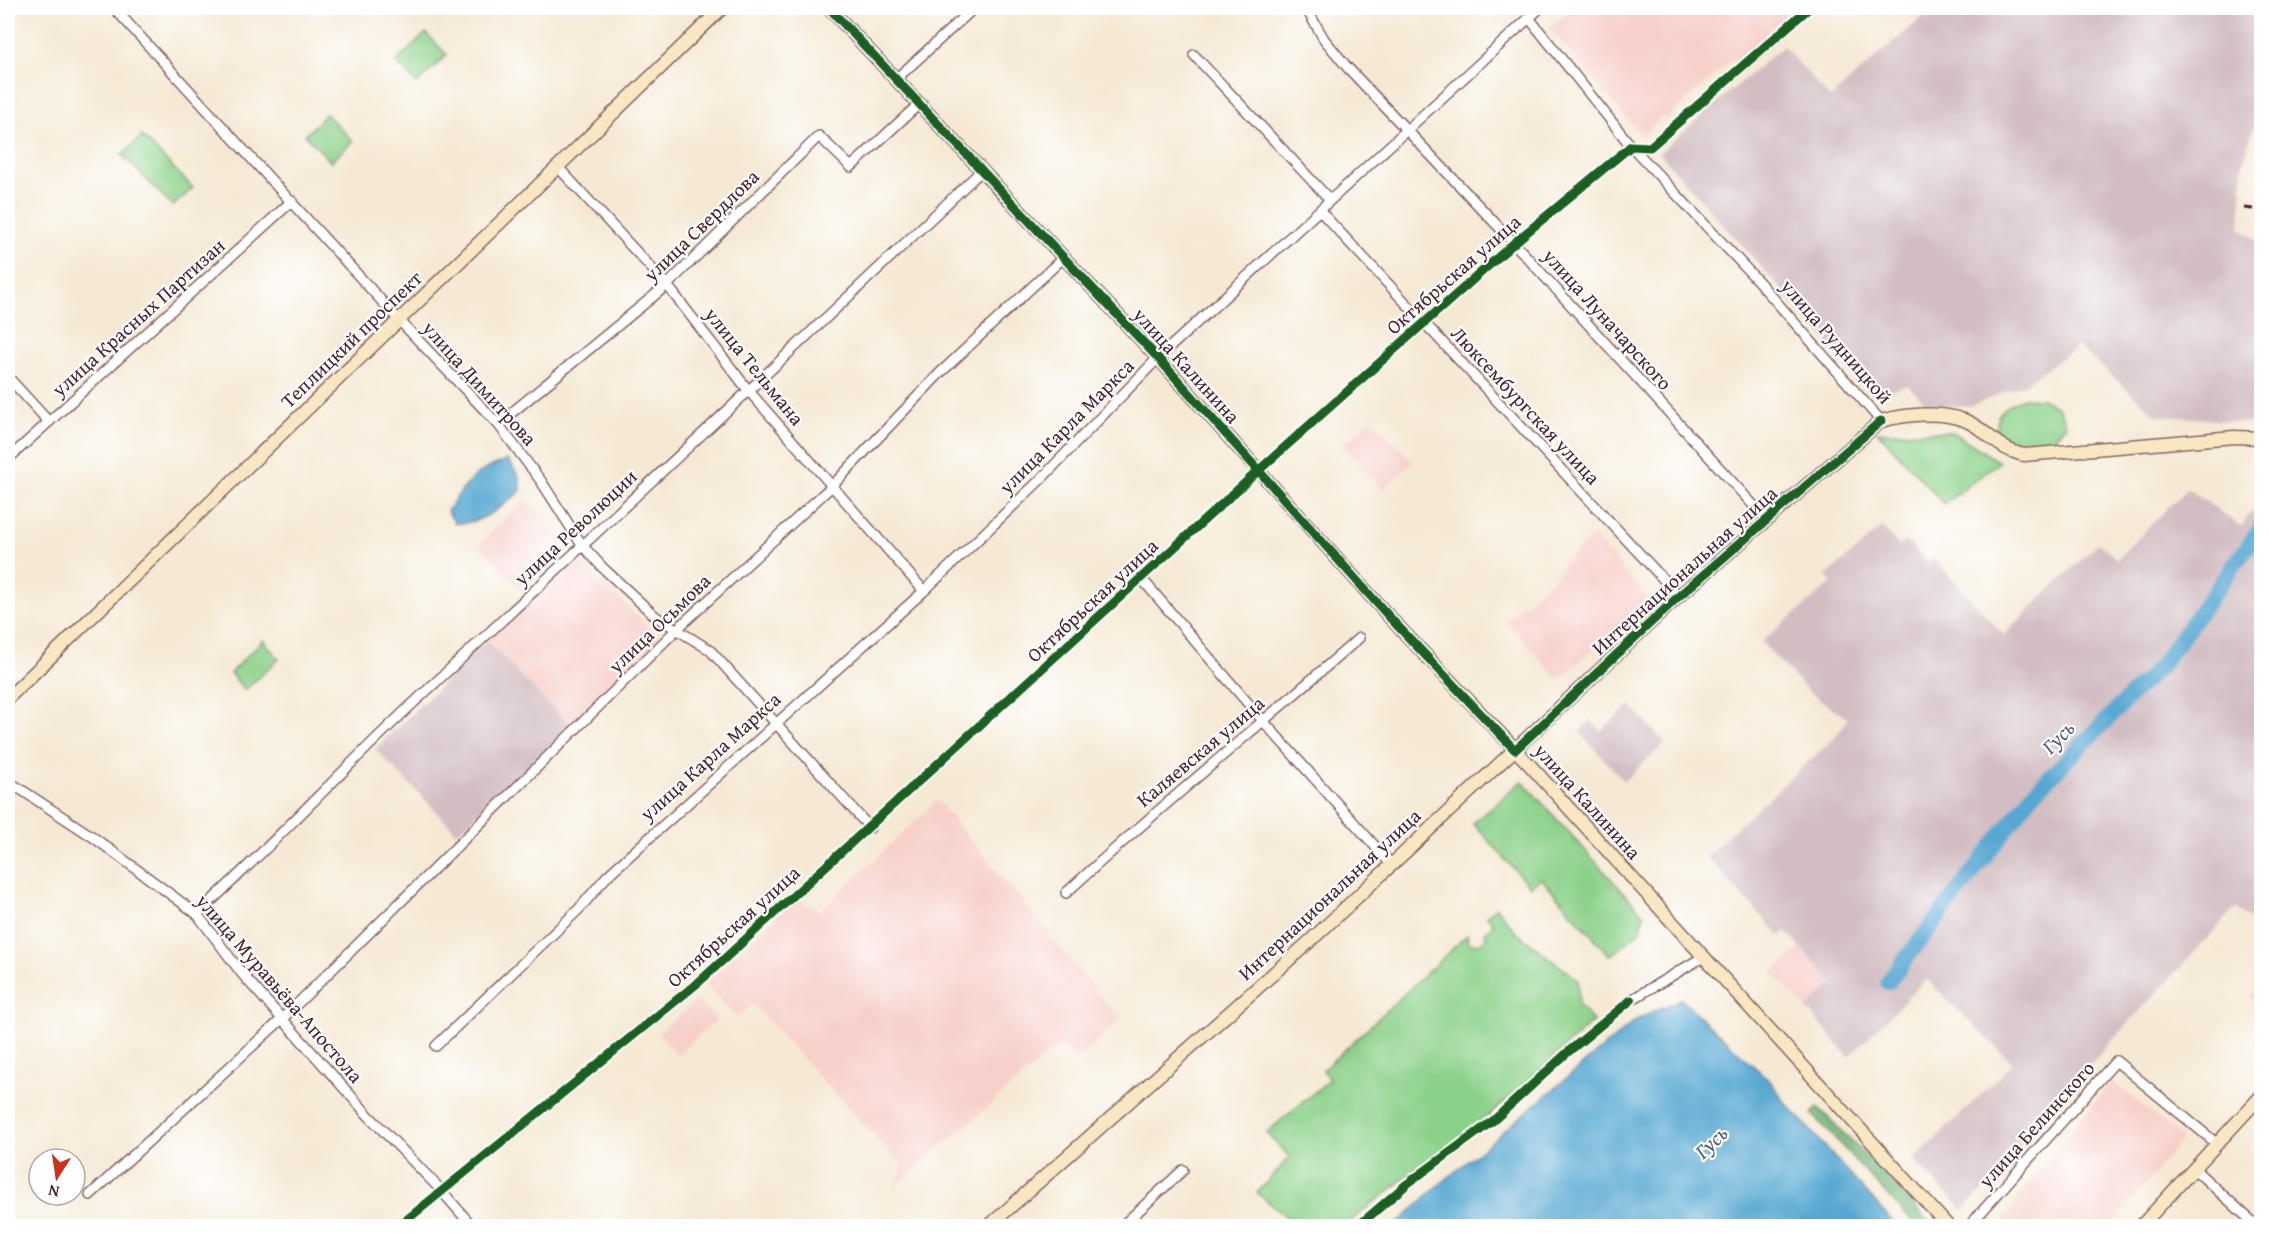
<svg xmlns="http://www.w3.org/2000/svg" width="2269" height="1234" font-family="'Gentium Book Plus',serif">
<rect width="100%" height="100%" fill="#fff"/>
<filter id="ink" filterUnits="userSpaceOnUse"><feTurbulence type="fractalNoise" baseFrequency=".0167" numOctaves="2"/><feDisplacementMap in="SourceGraphic" scale="12" xChannelSelector="R" yChannelSelector="G"/><feConvolveMatrix kernelMatrix="1 2 1 2 8 2 1 2 1" color-interpolation-filters="sRGB"/></filter>
<filter id="wash" filterUnits="userSpaceOnUse"><feTurbulence type="fractalNoise" baseFrequency=".008" numOctaves="4" result="noise"/><feDisplacementMap in="SourceGraphic" scale="24" xChannelSelector="R" yChannelSelector="G"/><feGaussianBlur stdDeviation="1.35" result="paint"/><feColorMatrix in="noise" values="0 0 0 0 0 0 0 0 0 0 0 0 0 0 0 0 0 1.4 0 .05"/><feComposite in="paint" operator="in"/></filter>
<g filter="url(#wash)">
<rect width="100%" height="100%" fill="#f5e9d4"/>
<g fill="#f7d0cb">
<polygon points="1572,8 1785,8 1786,20 1737,64 1732,59 1666,119 1663,116 1642,136 1550,28"/>
<polygon points="1371,419 1413,462 1383,490 1342,446"/>
<polygon points="525,500 570,548 524,592 478,544"/>
<polygon points="1593,535 1650,601 1558,680 1506,621 1559,572 1565,562"/>
<polygon points="578,557 660,639 572,728 487,641"/>
<polygon points="937,800 1120,1019 1085,1053 1075,1055 1057,1047 892,1190 903,1167 753,1005 737,1018 704,983 797,898 820,911"/>
<polygon points="1801,947 1834,983 1807,1009 1773,973"/>
<polygon points="2261,983 2261,1009 2249,997"/>
<polygon points="698,1000 717,1020 677,1055 658,1033"/>
<polygon points="2112,1081 2183,1139 2110,1226 1998,1226 2013,1209 2017,1199"/>
</g>
<g fill="#d2bec2">
<polygon points="1933,8 2261,8 2261,101 2243,164 2240,228 2261,243 2261,424 2156,415 2078,346 2025,384 1971,406 1929,406 1908,385 1875,394 1659,153 1783,46 1830,98"/>
<polygon points="2188,488 2241,527 2261,499 2261,928 2235,908 2019,1141 2022,1145 2012,1155 2015,1158 1963,1210 1914,1160 2013,1063 1926,979 1849,1057 1807,1009 1834,983 1786,931 1780,936 1706,856 1835,737 1848,719 1810,693 1761,642 1832,583 1826,576 1882,527 1899,546 1906,541 1927,562 1933,558 2004,635 2098,543 2117,559"/>
<polygon points="487,641 572,728 457,833 375,749"/>
<polygon points="1630,705 1665,743 1624,781 1579,732 1591,720 1601,731"/>
</g>
<g fill="#8cd18a" stroke="#6b785a" stroke-width="1.5">
<polygon points="426,33 447,55 417,84 396,62"/>
<polygon points="326,114 353,141 331,162 305,135"/>
<polygon points="142,136 193,188 173,206 122,155"/>
<path d="M2024,398L2042,399L2058,407L2066,425L2048,447L2012,443L1997,432C1993,413 2007,404 2024,398Z"/>
<polygon points="1878,432 1953,432 1999,462 1944,504"/>
<polygon points="263,640 279,659 245,690 230,673"/>
<polygon points="1522,781 1644,915 1640,931 1610,956 1541,878 1530,887 1473,823"/>
<polygon points="1496,907 1516,932 1578,980 1579,1005 1593,1021 1455,1147 1418,1168 1344,1226 1298,1226 1257,1193 1290,1157 1266,1133 1329,1080 1323,1070 1467,935 1468,944 1480,944 1487,937 1484,933 1494,924 1487,916"/>
</g>
<polygon fill="#71b376" stroke="#5e6950" stroke-width="1.5" points="1818,1107 1934,1226 1916,1226 1812,1114"/>
<g fill="#57a7d1" stroke="#50637e" stroke-width="1.5">
<path d="M508,460L519,477L521,491C501,507 482,525 455,523L447,511C467,483 473,471 508,460Z"/>
<polygon points="1681,999 1770,1081 1785,1102 1896,1226 1395,1226 1432,1191 1636,1020"/>
</g>
<g fill="none" stroke-linecap="round" stroke-linejoin="round">
<polyline stroke="#57a7d1" stroke-width="16" points="1888,982 2033,794 2161,665 2262,527"/>
</g>
</g>
<g filter="url(#ink)">
<g fill="none" stroke-linecap="round" stroke-linejoin="round">
<g stroke="#866666" stroke-width="12">
<g id="street">
<polyline points="114,8 399,320 498,424 541,481 582,545 603,568 655,616 710,650 870,828"/>
<polyline points="1306,8 1324,39 1347,67 1514,243 1766,519"/>
<polyline points="1529,18 1631,146 1758,281 1881,421"/>
<polyline points="1194,55 1330,200"/>
<polyline points="896,79 974,8"/>
<polyline points="557,166 667,285 748,390 924,591"/>
<polyline points="1321,212 1679,596"/>
<polyline points="8,377 49,422"/>
<polyline points="498,424 667,285 819,136 851,167 919,104"/>
<polyline points="8,459 292,201"/>
<polyline points="1142,579 1264,722 1391,864"/>
<polyline points="8,781 93,837 197,914 243,975 368,1115 441,1190 472,1226"/>
<path d="M1066,893C1161,805 1262,724 1359,638"/>
<path d="M197,914C270,848 336,776 407,709C599,530 792,352 982,170"/>
<polyline points="436,1046 579,909 608,875 924,591 1040,480 1158,358 1540,8"/>
<polyline points="2193,1168 2257,1226"/>
<polyline points="90,1195 282,1019 676,630 832,486 939,374 1064,257"/>
<polyline points="399,1226 700,981 1258,471 1514,243 1631,146 1650,147 1809,8"/>
<polyline points="1122,1226 1183,1170"/>
<polyline points="1358,1226 1407,1184 1494,1120 1568,1052 1631,1000 1703,957"/>
<polyline points="1969,1226 2116,1061 2216,1143"/>
</g>
</g>
<g stroke="#866666" stroke-width="15">
<g id="secondary">
<polyline points="829,8 1158,358 1393,621 1527,762 1948,1226"/>
<polyline points="8,698 722,8"/>
<path d="M989,1226L1309,942L1679,596L1881,421C1906,414 1940,411 1964,420C1988,429 1995,449 2024,455L2234,437L2262,438"/>
<polyline points="2141,1226 2262,1095"/>
</g>
</g>
<use href="#street" stroke="#fff" stroke-width="9"/>
<use href="#secondary" stroke="#f9e7c3" stroke-width="12"/>
<polyline stroke="#4a1f2b" stroke-width="3" stroke-dasharray="9 4.5" stroke-linecap="butt" points="2244,208 2262,210"/>
<g stroke="#fff" stroke-width="13">
<g id="cycleway">
<polyline points="829,8 1158,358 1393,621 1515,750 1679,596 1881,421"/>
<polyline points="399,1226 700,981 1258,471 1514,243 1631,146 1650,147 1809,8"/>
<polyline points="1358,1226 1407,1184 1494,1120 1568,1052 1631,1000"/>
</g>
</g>
<use href="#cycleway" stroke="#1b5e20" stroke-width="9"/>
</g>
</g>
<g text-anchor="middle" dominant-baseline="central" stroke-width="4.5" stroke-linejoin="round" paint-order="stroke">
<g font-size="20" fill="#4a1f2b" stroke="#fff">
<text transform="translate(701 225) rotate(-44)">улица Свердлова</text>
<text transform="translate(1453 274) rotate(-41)">Октябрьская улица</text>
<text transform="translate(138 317) rotate(-42)">улица Красных Партизан</text>
<text transform="translate(1608 319) rotate(48)">улица Луначарского</text>
<text transform="translate(351 339) rotate(-44)">Теплицкий проспект</text>
<text transform="translate(1837 341) rotate(49)">улица Рудницкой</text>
<text transform="translate(1187 365) rotate(48)">улица Калинина</text>
<text transform="translate(755 366) rotate(51)">улица Тельмана</text>
<text transform="translate(480 383) rotate(48)">улица Димитрова</text>
<text transform="translate(1526 405) rotate(47)">Люксембургская улица</text>
<text transform="translate(1066 426) rotate(-45)">улица Карла Маркса</text>
<text transform="translate(575 527) rotate(-43)">улица Революции</text>
<text transform="translate(1684 570) rotate(-42)">Интернациональная улица</text>
<text transform="translate(1092 600) rotate(-43)">Октябрьская улица</text>
<text transform="translate(659 623) rotate(-44)">улица Осьмова</text>
<text transform="translate(1200 751) rotate(-40)">Каляевская улица</text>
<text transform="translate(710 756) rotate(-42)">улица Карла Маркса</text>
<text transform="translate(1588 801) rotate(48)">улица Калинина</text>
<text transform="translate(1329 894) rotate(-43)">Интернациональная улица</text>
<text transform="translate(733 926) rotate(-42)">Октябрьская улица</text>
<text transform="translate(280 988) rotate(49)">улица Муравьёва-Апостола</text>
<text transform="translate(2036 1124) rotate(-48)">улица Белинского</text>
</g>
<g font-size="21" font-style="italic" fill="#505c76" stroke="#fff">
<text transform="translate(2058 737) rotate(-46)">Гусь</text>
<text transform="translate(1711 1142) rotate(-44)">Гусь</text>
</g>
</g>
<rect width="2269" height="1234" fill="none" stroke="#fff" stroke-width="30"/>
<g transform="translate(57 1177) rotate(192)"><circle r="28" fill="#ffffff" stroke="#b7a5aa" stroke-width="1.5"/>
<path d="M0-4.5L10 22L0 15L-10 22Z" fill="#c8321e"/>
<text y="-9" font-size="16" font-weight="bold" text-anchor="middle" fill="#4a1f2b">N</text>
</g>
</svg>
